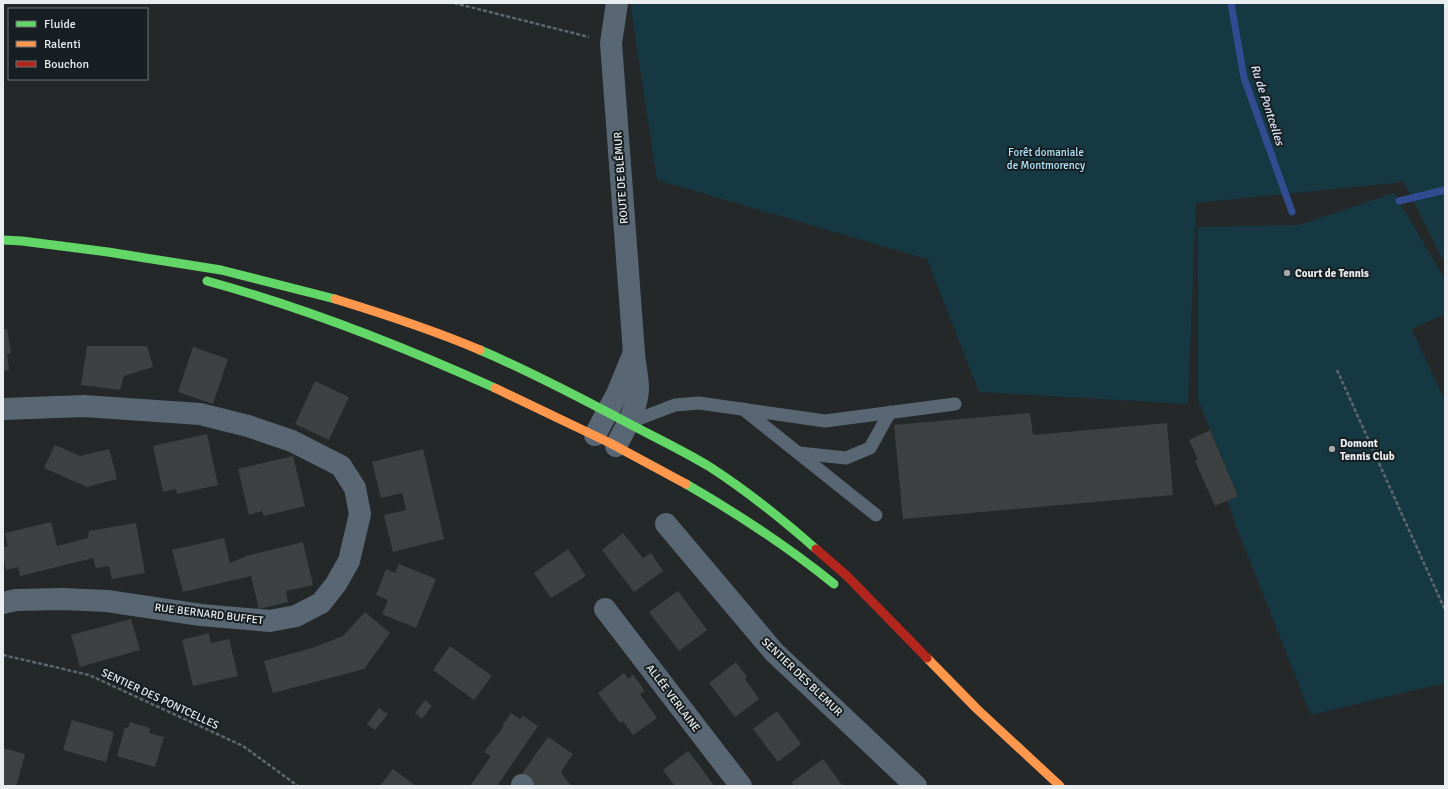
<svg xmlns="http://www.w3.org/2000/svg" width="1448" height="789" font-family="Signika,sans-serif">
<rect width="100%" height="100%" fill="#242829"/>
<g fill="#163843">
<polygon points="633,3 1445,3 1445,264 1404,182 1196,203 1188,404 979,392 927,259 657,180 631,9"/>
<polygon points="1394,193 1445,279 1445,314 1412,329 1445,401 1445,683 1311,715 1235,524 1228,500 1238,496 1198,400 1198,227 1299,225"/>
</g>
<g fill="none" stroke-linecap="round" stroke-linejoin="round">
<g stroke="#334c91" stroke-width="7">
<polyline points="1231,3 1244,78 1292,212"/>
<polyline points="1399,201 1445,190"/>
</g>
</g>
<g fill="#3d4142">
<polygon points="3,329 7,329 11,353 7,354 9,370 3,371"/>
<polygon points="87,346 147,346 153,367 124,376 120,390 81,385"/>
<polygon points="193,347 228,359 213,404 178,392"/>
<polygon points="315,381 349,397 329,440 295,424"/>
<polygon points="1030,413 1033,435 1167,423 1173,495 903,519 894,425"/>
<polygon points="1210,430 1238,496 1215,506 1195,461 1198,459 1189,440"/>
<polygon points="207,434 218,485 177,494 176,489 163,492 153,446"/>
<polygon points="55,445 80,456 109,449 117,479 87,487 44,468"/>
<polygon points="423,449 444,539 393,552 384,515 406,510 404,501 402,493 381,498 372,462"/>
<polygon points="293,456 305,506 264,516 262,511 249,515 238,469"/>
<polygon points="51,522 57,546 88,538 89,531 136,523 145,573 112,579 109,566 96,568 93,558 20,576 18,567 6,570 3,556 3,547 8,546 5,533"/>
<polygon points="623,533 643,558 651,553 663,571 634,592 602,550"/>
<polygon points="224,538 230,563 246,556 303,542 313,585 286,591 288,602 259,609 251,576 183,592 172,550"/>
<polygon points="568,549 586,576 551,598 534,573"/>
<polygon points="399,564 436,579 416,628 382,614 388,600 376,595 386,569 395,573"/>
<polygon points="678,591 707,630 679,651 649,612"/>
<polygon points="365,612 390,633 364,669 273,693 264,661 312,648 343,636"/>
<polygon points="131,619 140,650 80,667 71,635"/>
<polygon points="209,633 211,643 229,639 238,676 193,686 182,640"/>
<polygon points="450,646 492,676 474,700 433,670"/>
<polygon points="736,662 747,677 745,679 759,699 735,717 709,683"/>
<polygon points="624,673 628,679 633,675 645,691 640,694 657,718 633,735 623,721 620,723 598,693"/>
<polygon points="425,700 432,706 422,719 415,713"/>
<polygon points="379,708 388,714 375,730 367,724"/>
<polygon points="777,711 801,744 778,762 753,729"/>
<polygon points="511,713 520,719 523,716 538,726 497,786 470,786 491,756 484,752 504,726 502,726"/>
<polygon points="72,720 114,732 106,762 63,750"/>
<polygon points="130,722 150,728 149,733 164,737 155,767 117,756 125,727 128,728"/>
<polygon points="548,737 573,754 561,772 571,786 529,786 521,775"/>
<polygon points="3,748 25,754 16,786 3,786"/>
<polygon points="688,751 702,769 714,786 675,786 663,770"/>
<polygon points="823,759 842,785 840,786 794,786 792,782"/>
<polygon points="393,769 416,786 380,786"/>
</g>
<g fill="none" stroke-linecap="round" stroke-linejoin="round">
<g stroke="#5e676f" stroke-width="2.5" stroke-dasharray="4 2" stroke-linecap="butt">
<polyline points="454,3 589,37"/>
<polyline points="1337,370 1445,610"/>
<polyline points="3,655 89,675 243,746 298,786"/>
</g>
<g stroke="#586773" stroke-width="13">
<polyline points="743,409 876,515"/>
<polyline points="628,423 675,405 699,403 825,421 955,404"/>
<polyline points="799,453 846,458 870,448 890,412"/>
</g>
<g stroke="#586773" stroke-width="22">
<polyline points="3,409 84,406 200,414 248,426 292,441 341,466 355,488 360,514 349,561 336,584 321,603 296,616 270,621 201,615 107,601 63,599 16,600 3,603"/>
<polyline points="595,435 617,394 633,355"/>
<path d="M616,446C626,427 639,406 638,385C637,374 635,364 634,353L611,43L617,3"/>
<polyline points="666,524 774,652 916,786"/>
<polyline points="605,609 741,786"/>
<polyline points="522,785 523,786"/>
</g>
<g stroke="#63d668" stroke-width="9">
<polyline points="3,240 22,241 108,252 221,270 335,299"/>
<path d="M207,281C306,308 402,346 495,388"/>
<path d="M480,350C529,371 577,396 624,421C652,436 682,450 710,467C747,491 782,519 816,549"/>
<path d="M686,484C738,514 787,546 834,584"/>
</g>
<g stroke="#ff974d" stroke-width="9">
<path d="M335,299C384,314 433,330 480,350"/>
<polyline points="495,388 610,443 686,484"/>
<polyline points="927,658 977,709 1060,786"/>
</g>
<polyline stroke="#b3261e" stroke-width="9" points="816,549 847,576 927,658"/>
</g>
<g fill="#a4a8aa" stroke="#181f22" stroke-width="1.5">
<circle cx="1287" cy="273" r="4"/>
<circle cx="1332" cy="449" r="4"/>
</g>
<g text-anchor="middle" dominant-baseline="central" stroke-width="4" stroke-linejoin="round" paint-order="stroke">
<g font-size="11" fill="#aee4fa" stroke="#181f22">
<text x="1046" y="152">Forêt domaniale<tspan x="1046" dy="13">de Montmorency</tspan></text>
</g>
<g font-size="11" fill="#e9edef" stroke="#181f22">
<text transform="translate(621 178) rotate(-94)">ROUTE DE BLÉMUR</text>
<text transform="translate(209 614) rotate(7)">RUE BERNARD BUFFET</text>
<text transform="translate(802 677) rotate(44)">SENTIER DES BLEMUR</text>
<text transform="translate(673 698) rotate(53)">ALLÉE VERLAINE</text>
<text transform="translate(160 699) rotate(25)">SENTIER DES PONTCELLES</text>
</g>
<g font-size="11" font-weight="bold" fill="#e9edef" stroke="#181f22" text-anchor="start">
<text x="1295" y="273">Court de Tennis</text>
<text x="1340" y="443">Domont<tspan x="1340" dy="13">Tennis Club</tspan></text>
</g>
<g font-size="12" font-style="italic" fill="#dbe4fa" stroke="#181f22">
<text transform="translate(1267 105) rotate(72)">Ru de Pontcelles</text>
</g>
</g>
<rect width="1448" height="789" fill="none" stroke="#e9edef" stroke-width="8"/>
<rect x="8" y="8" width="140" height="72" fill="#181f22" stroke="#6c7174"/>
<rect x="16" y="21" width="20" height="6" fill="#63d668" stroke="#6c7174"/>
<text x="44" y="28" font-size="12" fill="#e9edef">Fluide</text>
<rect x="16" y="41" width="20" height="6" fill="#ff974d" stroke="#6c7174"/>
<text x="44" y="48" font-size="12" fill="#e9edef">Ralenti</text>
<rect x="16" y="61" width="20" height="6" fill="#b3261e" stroke="#6c7174"/>
<text x="44" y="68" font-size="12" fill="#e9edef">Bouchon</text>
</svg>
